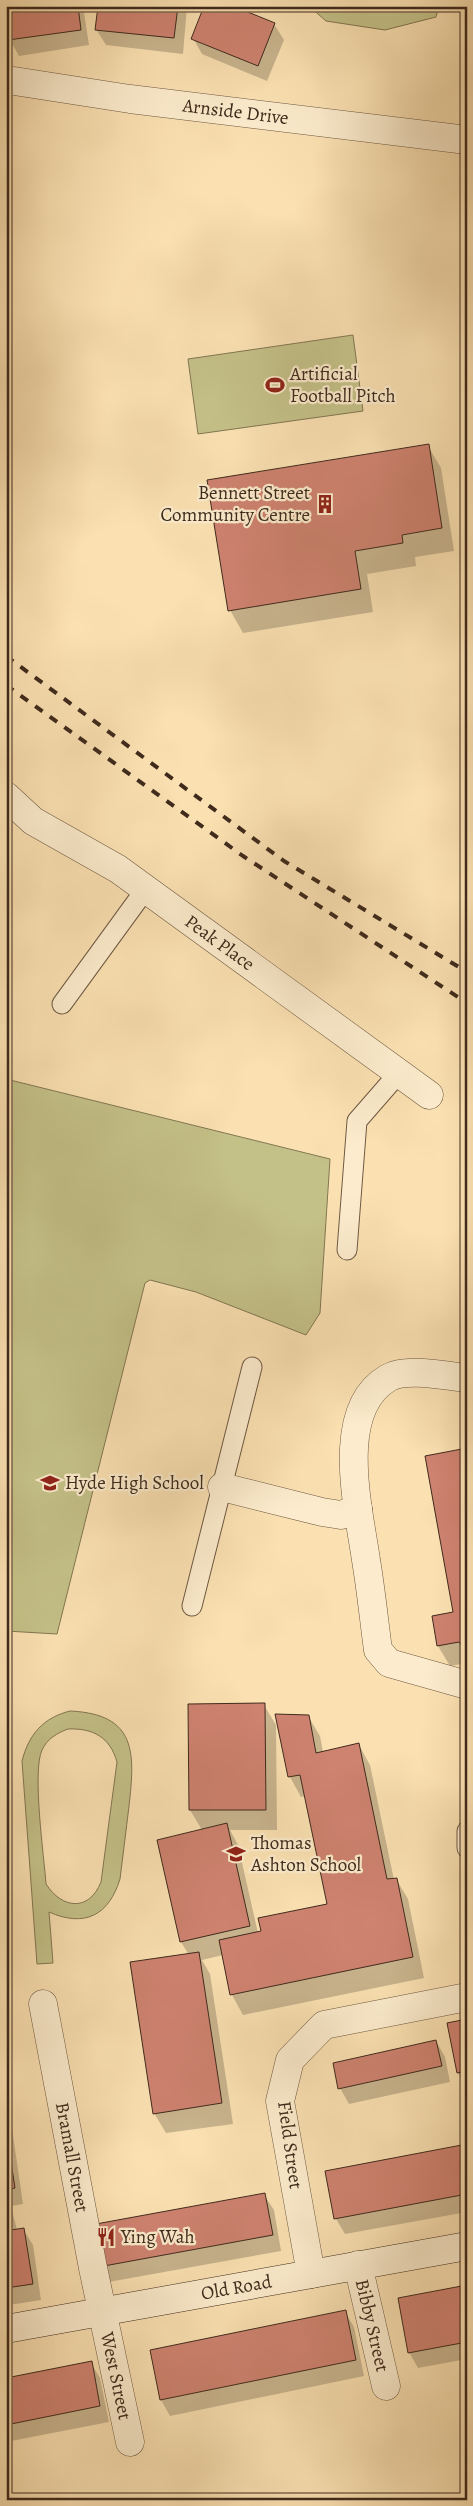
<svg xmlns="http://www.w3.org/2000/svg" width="473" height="2506" font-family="Alegreya,serif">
<rect width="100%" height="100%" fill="#fbe1b2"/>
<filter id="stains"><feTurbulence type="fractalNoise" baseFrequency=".004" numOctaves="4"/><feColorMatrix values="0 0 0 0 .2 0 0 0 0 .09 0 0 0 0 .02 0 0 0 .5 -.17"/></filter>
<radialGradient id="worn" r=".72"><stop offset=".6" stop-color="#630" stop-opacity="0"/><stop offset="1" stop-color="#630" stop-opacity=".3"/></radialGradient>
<g fill="#c4c188" stroke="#827652" fill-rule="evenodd">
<polygon points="309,6 439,6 436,17 385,30 326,21"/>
<polygon points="353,335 363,411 198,434 188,359"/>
<polygon points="6,1079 330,1159 320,1313 306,1335 196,1292 150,1280 145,1283 57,1634 6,1631"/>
<path d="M70,1711C137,1714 135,1753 129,1806C126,1831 123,1855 120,1879C109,1915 85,1928 49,1912L53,1963L37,1964L22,1761C29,1734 43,1718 70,1711ZM68,1729C93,1728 110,1737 117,1762L101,1882C89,1912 62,1909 46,1884C44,1856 32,1772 42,1750C47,1739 57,1733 68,1729Z"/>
</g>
<g fill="#0003">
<polygon points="6,6 83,6 89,45 19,56 10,40"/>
<polygon points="99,6 187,6 183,54 106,45 96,29"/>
<polygon points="274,24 284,40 267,81 202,54 193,38"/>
<polygon points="428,446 441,468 454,551 415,557 416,566 367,574 373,612 243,633 230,610"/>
<polygon points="467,1449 467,1663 450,1666 438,1646 454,1613"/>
<polygon points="189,1705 264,1705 276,1725 277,1830 230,1830 238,1845 258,1933 328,1905 306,1796 301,1797 290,1777 276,1715 308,1716 320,1736 323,1752 359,1745 370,1765 394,1880 396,1879 408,1899 424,1978 243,2015 232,1995 223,1955 202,1960 210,1974 233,2124 166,2133 154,2113 189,1955 181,1942 158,1840 202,1830 190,1810"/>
<polygon points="467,2020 467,2088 458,2073"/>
<polygon points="436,2041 445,2057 450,2082 349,2104 340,2088"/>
<polygon points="6,2087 23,2204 11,2206 17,2230 23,2229 33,2245 41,2300 9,2305 6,2299"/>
<polygon points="467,2145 467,2212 345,2234 336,2219"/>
<polygon points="264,2195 274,2210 281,2251 103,2283 94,2267"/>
<polygon points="467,2286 467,2359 418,2368 409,2352"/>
<polygon points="345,2312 354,2327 364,2376 170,2416 161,2400 151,2351"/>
<polygon points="91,2363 100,2378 109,2422 6,2442 6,2379"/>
</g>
<g fill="#ce8270" stroke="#3f2a1c">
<polygon points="6,6 78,6 81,30 8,40"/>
<polygon points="98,6 178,6 174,38 95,30"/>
<polygon points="204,6 233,6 275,23 258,66 191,39"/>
<polygon points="429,444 442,528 402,535 403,543 355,551 361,589 228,611 207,480"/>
<polygon points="467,1448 467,1651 459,1642 437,1646 432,1616 453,1612 425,1456"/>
<polygon points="265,1703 266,1810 189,1810 188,1704"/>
<polygon points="275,1714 309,1715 316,1753 359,1743 387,1879 397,1878 413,1957 230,1995 219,1940 261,1931 258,1918 327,1904 300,1775 288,1777"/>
<polygon points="227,1823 250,1926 180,1942 157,1840"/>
<polygon points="199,1952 222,2103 153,2114 130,1962"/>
<polygon points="467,2019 467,2071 457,2073 447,2023"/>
<polygon points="436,2040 442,2066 338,2089 333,2063"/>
<polygon points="6,2129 15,2188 6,2190"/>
<polygon points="467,2144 467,2194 334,2219 325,2171"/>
<polygon points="265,2193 273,2235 93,2268 85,2226"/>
<polygon points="6,2201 11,2230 24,2228 33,2284 6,2288"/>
<polygon points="467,2285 467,2342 408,2353 398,2298"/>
<polygon points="346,2310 356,2360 160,2400 150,2350"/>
<polygon points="92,2361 100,2406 6,2425 6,2378"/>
</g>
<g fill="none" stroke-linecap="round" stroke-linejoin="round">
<g stroke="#6e5842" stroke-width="21">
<g id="service">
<polyline points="62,1004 145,890"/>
<polyline points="347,1250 357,1121 398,1074"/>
<polyline points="192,1606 252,1367"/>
<polyline points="467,1831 467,1848"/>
</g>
</g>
<g stroke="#6e5842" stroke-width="29">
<g id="minor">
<path id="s1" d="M6,83L14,81L130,99L467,140"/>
<path id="s2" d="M6,796L33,821L118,869L429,1095"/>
<path d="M467,1378C446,1376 406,1367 388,1378C333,1410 359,1510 366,1560C371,1590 374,1620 378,1650L389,1663L467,1685"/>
<polyline points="222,1487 322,1512 341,1515 358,1509"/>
<path id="s3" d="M43,2004L93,2268L130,2442"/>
<path id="s4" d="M358,2265L386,2386"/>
<polyline points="311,2274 280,2101 290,2060 324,2025 467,1997"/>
</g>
</g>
<g stroke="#3f2a1c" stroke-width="29">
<g id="secondary">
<path id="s5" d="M6,2329L467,2246"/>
</g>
</g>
<use href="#service" stroke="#fceccd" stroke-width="19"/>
<use href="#minor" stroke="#fceccd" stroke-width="28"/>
<use href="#secondary" stroke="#fceccd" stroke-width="28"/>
<g stroke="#3f2a1c" stroke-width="4" stroke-dasharray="9 9" stroke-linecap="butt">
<polyline points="6,656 284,861 467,972"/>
<polyline points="6,685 243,856 467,1003"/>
</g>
</g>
<defs>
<g id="stadium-bare" transform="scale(1.5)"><path d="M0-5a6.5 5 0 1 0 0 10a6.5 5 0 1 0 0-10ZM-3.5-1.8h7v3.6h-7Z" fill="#8f2418" stroke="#fceccd" stroke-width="2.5" paint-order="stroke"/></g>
<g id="building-bare" transform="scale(1.5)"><path d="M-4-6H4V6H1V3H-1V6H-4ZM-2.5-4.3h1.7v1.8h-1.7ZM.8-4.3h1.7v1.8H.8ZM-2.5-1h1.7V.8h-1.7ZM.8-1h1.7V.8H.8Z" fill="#8f2418" stroke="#fceccd" stroke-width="2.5" paint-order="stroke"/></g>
<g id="school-bare" transform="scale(1.5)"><path d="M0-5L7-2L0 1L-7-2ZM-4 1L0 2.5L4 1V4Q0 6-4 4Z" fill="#8f2418" stroke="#fceccd" stroke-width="2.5" paint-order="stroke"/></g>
<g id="restaurant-bare" transform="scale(1.5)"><path d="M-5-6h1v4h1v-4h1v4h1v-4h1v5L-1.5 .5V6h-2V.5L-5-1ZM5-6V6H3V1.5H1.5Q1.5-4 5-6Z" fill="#8f2418" stroke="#fceccd" stroke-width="2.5" paint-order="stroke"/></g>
</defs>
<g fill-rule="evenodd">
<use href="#stadium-bare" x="275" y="385"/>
<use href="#building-bare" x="325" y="504"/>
<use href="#school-bare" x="50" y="1483"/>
<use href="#school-bare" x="236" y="1854"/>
<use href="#restaurant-bare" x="106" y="2237"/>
</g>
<g text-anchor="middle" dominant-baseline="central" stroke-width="4.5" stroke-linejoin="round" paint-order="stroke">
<g font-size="19" fill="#3f2a1c" stroke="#fceccd">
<text stroke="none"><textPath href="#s1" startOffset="232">Arnside Drive</textPath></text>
<text stroke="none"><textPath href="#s2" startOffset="260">Peak Place</textPath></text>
<text transform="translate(290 2145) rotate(82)">Field Street</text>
<text stroke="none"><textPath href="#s3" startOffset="156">Bramall Street</textPath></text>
<text stroke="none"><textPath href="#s5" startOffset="234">Old Road</textPath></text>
<text stroke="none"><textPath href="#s4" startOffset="62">Bibby Street</textPath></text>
<text stroke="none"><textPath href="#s3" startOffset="379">West Street</textPath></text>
</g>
<g font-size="19" fill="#3f2a1c" stroke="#fceccd" text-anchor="start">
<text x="290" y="374">Artificial<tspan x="290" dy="22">Football Pitch</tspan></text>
<text x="310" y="493" text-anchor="end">Bennett Street<tspan x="310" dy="22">Community Centre</tspan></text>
<text x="65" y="1483">Hyde High School</text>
<text x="251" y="1843">Thomas<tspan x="251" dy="22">Ashton School</tspan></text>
<text x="121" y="2237">Ying Wah</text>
</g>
</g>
<rect width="473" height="2506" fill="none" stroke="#fbe1b2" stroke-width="25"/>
<rect x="8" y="8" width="458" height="2491" fill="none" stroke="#3f2a1c" stroke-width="2.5"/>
<rect x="12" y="12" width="448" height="2481" fill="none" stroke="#3f2a1c"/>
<rect width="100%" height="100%" filter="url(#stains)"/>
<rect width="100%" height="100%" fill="url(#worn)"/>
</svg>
